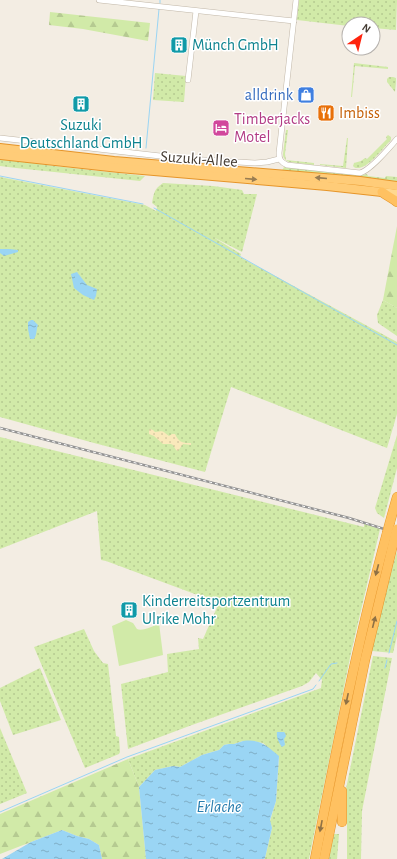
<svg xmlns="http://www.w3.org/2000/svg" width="397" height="859" font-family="'Alegreya Sans',sans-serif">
<defs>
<pattern id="grass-dots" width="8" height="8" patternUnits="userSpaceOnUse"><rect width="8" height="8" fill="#d1eaa8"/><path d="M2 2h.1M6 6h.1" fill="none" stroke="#b5ca91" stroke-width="1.8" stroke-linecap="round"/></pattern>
<pattern id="forest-firs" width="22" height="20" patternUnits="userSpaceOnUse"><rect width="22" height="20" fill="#d1eaa8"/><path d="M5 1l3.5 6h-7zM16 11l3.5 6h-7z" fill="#b5ca91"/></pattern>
<pattern id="sand-dots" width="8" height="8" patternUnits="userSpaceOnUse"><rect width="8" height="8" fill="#fae9bb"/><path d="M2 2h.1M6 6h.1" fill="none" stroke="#d8c9a1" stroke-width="1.8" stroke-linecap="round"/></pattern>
<pattern id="water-ripples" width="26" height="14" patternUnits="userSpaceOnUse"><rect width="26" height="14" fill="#9ad5f4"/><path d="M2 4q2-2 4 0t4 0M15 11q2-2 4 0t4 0" fill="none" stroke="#7faec6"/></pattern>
</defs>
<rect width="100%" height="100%" fill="#f3ede3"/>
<g fill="url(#grass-dots)">
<polygon points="299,0 397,0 396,30 373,28 373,24 349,24 349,26 297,20"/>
<polygon points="354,63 388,67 388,69 355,66 352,97 351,97"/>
<polygon points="155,73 186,76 184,102 153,100"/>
<polygon points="389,77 393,77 396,78 396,82 395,92 387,82 387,79"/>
<path d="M286,130H288L285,154L286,160L314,163V165L289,162C285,160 283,158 283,154Z"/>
<path d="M388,135L391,137V140C384,147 369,167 359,168C355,168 355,168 353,166L354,163L361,161L365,158L367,159L387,139L386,137Z"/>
<polygon points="347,138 348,138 346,168 320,165 320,164 343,166"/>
<polygon points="0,158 54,166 145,176 140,181 16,168 0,166"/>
<polygon points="284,167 363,175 367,174 368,176 385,178 386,176 397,177 397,183 282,171"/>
<path d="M0,177L145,205L156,211L157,207L152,203C154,193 154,189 163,183L213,186L242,190L244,194H257L242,252L213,237L241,254L240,257L397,342V414L387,448L231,387L205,472L94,443L0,417Z"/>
<polygon points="383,300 397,308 397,336 378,323 377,315"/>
<polygon points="397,435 397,468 384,518 377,513 375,508"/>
<polygon points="0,437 364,527 364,524 380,529 351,653 309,859 264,859 265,858 272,828 270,821 276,801 279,757 263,743 251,741 243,741 234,744 229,744 224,745 219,750 202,755 180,767 173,766 155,770 139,787 128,759 321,688 322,680 316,673 309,682 302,686 192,725 128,749 121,684 168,672 167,654 199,649 198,638 203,639 219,603 106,561 101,560 97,511 0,549"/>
<polygon points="397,551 397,636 393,653 372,651 382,605"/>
<polygon points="84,629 94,651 103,663 108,664 116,736 119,737 120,752 119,754 85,768 34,647"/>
<polygon points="373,656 392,658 362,811 361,859 347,859 347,821 345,813 346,789"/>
<polygon points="40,668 61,720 13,735 0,701 0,688"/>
<polygon points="0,728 27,793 0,804"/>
<polygon points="334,834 339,834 337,859 329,859"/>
</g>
<g fill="url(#forest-firs)">
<polygon points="50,12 150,23 148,41 83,29 49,25"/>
<polygon points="397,226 397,308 383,300"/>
<polygon points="128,759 139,787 146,859 102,859 99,845 89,839 77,836 62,830 0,854 0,814"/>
</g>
<path fill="url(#sand-dots)" d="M150,429L153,430L155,432C164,431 161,430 169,436L172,434H175C179,442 181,443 191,443V445L183,444L178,451L176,450L173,445L171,444H163L154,436L149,434V430Z"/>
<path fill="#d1eaa8" d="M126,620L133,623C134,624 136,628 137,629C142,632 154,626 159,623L163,655L119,666L112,626Z"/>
<g fill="url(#water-ripples)">
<polygon points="0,249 9,249 18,250 18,252 4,256 0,253"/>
<polygon points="77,272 87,285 97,289 96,296 94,300 83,295 74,288 71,274"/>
<path d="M31,320H33L38,325C36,330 37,335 34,339H30L28,329V322Z"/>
<path d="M277,732H284L285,733L286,736L284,739L285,745L282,747C279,743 276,737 277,732Z"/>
<path d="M243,741C261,739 266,745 279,756L276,801L270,820L272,828L265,858L264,859H146L139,787L155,770L173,766L180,767L202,755L219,750L224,745L229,744H234Z"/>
<polygon points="62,830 77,836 89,839 99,845 102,859 2,859 31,842"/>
</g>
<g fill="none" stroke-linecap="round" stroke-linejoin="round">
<g stroke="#9ad5f4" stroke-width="1">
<polyline points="160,3 160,0"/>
<polyline points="146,148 159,9"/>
<polyline points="0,176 143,204"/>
<polyline points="154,208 397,345"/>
<polyline points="389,653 397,621"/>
<polyline points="385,668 387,660"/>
<polyline points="319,681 331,664 337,663"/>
<polyline points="0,812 127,757 313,689 316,685"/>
</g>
<g stroke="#c1b7a8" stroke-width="6">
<g id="minor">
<polyline points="99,0 294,21"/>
<path d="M296,0L279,153C279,160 281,162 287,165L360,173C371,170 389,148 397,139"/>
<polyline points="188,80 196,11"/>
<polyline points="0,138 187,159 255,163 267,162 279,159"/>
</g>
</g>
<g stroke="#eab659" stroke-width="10">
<polyline id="primary" points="383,192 397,194"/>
</g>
<g stroke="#e69529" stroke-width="10">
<g id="trunk">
<polyline points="0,148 114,161 360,181 397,186"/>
<polyline points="0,155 119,168 327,186 382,192"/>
</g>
</g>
<g stroke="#e69529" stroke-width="10">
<g id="motorway">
<path d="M382,192C387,196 392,198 397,202"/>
<polyline points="390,522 397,497"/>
<polyline points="342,822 342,791"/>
<path d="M315,859C336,750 358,640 387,533"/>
<polyline points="324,859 365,660 395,536"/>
</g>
</g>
<use href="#minor" stroke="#fff" stroke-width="5"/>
<use href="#primary" stroke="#ffd88f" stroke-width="8"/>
<use href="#trunk" stroke="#ffcc78" stroke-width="8"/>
<use href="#motorway" stroke="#ffc161" stroke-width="9"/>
<g stroke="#949494" stroke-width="2.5">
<polyline id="rail" points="0,428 349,518 397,533"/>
</g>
<use href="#rail" stroke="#fff" stroke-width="1" stroke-dasharray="3" stroke-linecap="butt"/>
<g stroke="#e69529" stroke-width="10" stroke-linecap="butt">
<g id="motorway-bridge">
<polyline points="387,533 390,522"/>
<polyline points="395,536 397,529"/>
</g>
</g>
<use href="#motorway-bridge" stroke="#ffc161" stroke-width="9"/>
</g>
<defs><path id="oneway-solid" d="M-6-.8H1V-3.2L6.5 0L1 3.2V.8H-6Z"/></defs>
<g fill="#997d52">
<use href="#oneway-solid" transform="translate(321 178) rotate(-175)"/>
<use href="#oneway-solid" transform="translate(251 179) rotate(5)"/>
</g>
<g fill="#8f7145">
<use href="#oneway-solid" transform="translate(377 570) rotate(105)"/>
<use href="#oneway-solid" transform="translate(374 622) rotate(-76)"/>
<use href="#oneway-solid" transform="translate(347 699) rotate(102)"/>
<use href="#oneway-solid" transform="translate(321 826) rotate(101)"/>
</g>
<defs>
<g id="building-square" transform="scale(0.9)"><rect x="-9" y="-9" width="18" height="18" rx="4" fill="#0f9aa8" stroke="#fff"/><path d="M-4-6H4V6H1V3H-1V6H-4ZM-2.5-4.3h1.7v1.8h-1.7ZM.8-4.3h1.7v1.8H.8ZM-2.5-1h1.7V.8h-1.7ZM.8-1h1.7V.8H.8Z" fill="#fff"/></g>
<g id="shop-square" transform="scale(0.9)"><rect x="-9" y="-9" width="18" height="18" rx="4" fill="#3f7fe0" stroke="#fff"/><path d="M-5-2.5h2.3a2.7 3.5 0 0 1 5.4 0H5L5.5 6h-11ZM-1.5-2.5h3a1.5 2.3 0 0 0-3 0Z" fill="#fff"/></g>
<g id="restaurant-square" transform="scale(0.9)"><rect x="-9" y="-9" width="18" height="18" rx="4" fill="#e8710a" stroke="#fff"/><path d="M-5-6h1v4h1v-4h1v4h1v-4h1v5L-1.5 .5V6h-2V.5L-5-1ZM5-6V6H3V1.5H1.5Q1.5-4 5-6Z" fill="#fff"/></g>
<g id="hotel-square" transform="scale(0.9)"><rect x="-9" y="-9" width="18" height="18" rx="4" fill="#d1479c" stroke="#fff"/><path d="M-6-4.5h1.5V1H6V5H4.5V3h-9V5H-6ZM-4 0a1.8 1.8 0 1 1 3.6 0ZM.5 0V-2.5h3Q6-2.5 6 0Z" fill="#fff"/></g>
</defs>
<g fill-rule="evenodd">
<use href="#building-square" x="179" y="45"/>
<use href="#shop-square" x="306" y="95"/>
<use href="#building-square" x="81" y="104"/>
<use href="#restaurant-square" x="326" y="113"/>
<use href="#hotel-square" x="221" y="128"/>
<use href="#building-square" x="129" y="610"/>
</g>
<g text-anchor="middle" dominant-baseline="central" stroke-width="3" stroke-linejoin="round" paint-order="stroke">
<g font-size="16" fill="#0d838f" stroke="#fff" text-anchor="start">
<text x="192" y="45">Münch GmbH</text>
<text x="81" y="125" text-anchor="middle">Suzuki<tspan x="81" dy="18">Deutschland GmbH</tspan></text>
<text x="142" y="601">Kinderreitsportzentrum<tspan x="142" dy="18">Ulrike Mohr</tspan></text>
</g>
<g font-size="16" fill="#366cbe" stroke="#fff" text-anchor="end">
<text x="293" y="95">alldrink</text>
</g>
<g font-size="16" fill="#c56008" stroke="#fff" text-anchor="start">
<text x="339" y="113">Imbiss</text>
</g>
<g font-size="16" fill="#b23c85" stroke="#fff" text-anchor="start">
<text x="234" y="119">Timberjacks<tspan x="234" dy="18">Motel</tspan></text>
</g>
<g font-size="16" fill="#453c33" stroke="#fff">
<text transform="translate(199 159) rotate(4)">Suzuki-Allee</text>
</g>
<g font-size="17" font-style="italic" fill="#257cae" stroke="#fff">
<text x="219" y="806">Erlache</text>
</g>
</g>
<g transform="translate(361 36) rotate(35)"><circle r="19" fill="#ffffff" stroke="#b5b1ad"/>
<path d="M0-3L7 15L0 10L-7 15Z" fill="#ff230d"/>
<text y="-6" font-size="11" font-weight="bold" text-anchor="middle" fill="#453c33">N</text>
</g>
</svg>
